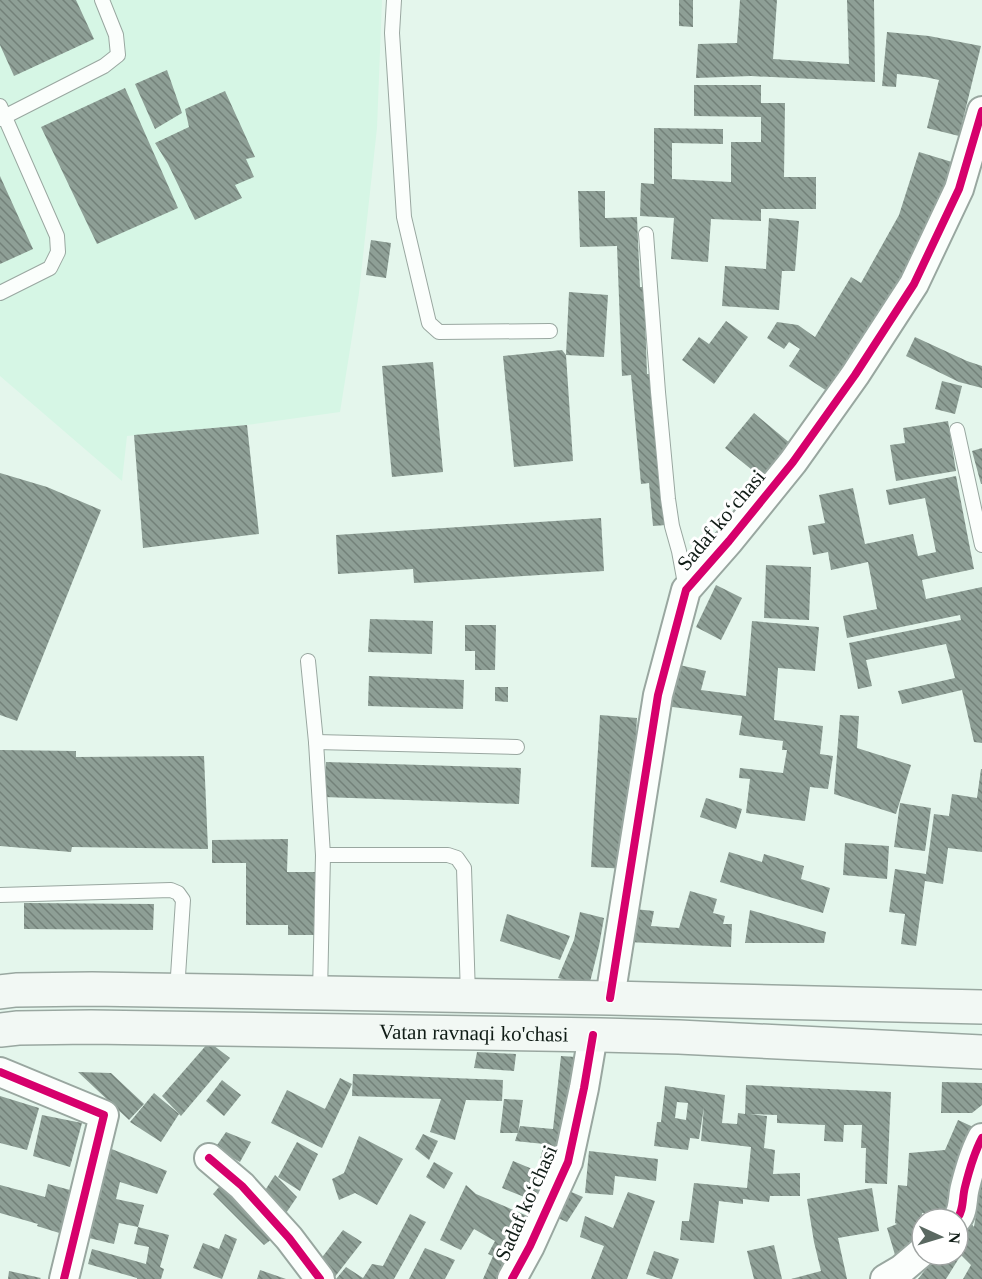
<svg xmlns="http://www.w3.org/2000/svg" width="982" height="1279" font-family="'Times New Roman',serif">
<defs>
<pattern id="building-back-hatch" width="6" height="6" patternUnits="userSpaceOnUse" patternTransform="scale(1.5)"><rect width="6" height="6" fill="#8e9f96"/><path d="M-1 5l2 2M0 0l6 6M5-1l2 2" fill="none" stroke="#738179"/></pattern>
</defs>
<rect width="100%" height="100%" fill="#e4f6ec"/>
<polygon fill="#d6f6e5" points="0,0 382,0 377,128 359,293 340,412 247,425 127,436 122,481 0,376"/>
<g fill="url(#building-back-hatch)" fill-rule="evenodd">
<polygon points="0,0 76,0 94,39 14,76 0,45"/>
<polygon points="679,0 693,0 693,27 679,26"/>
<polygon points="740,0 777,0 773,59 849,64 847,0 874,0 875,82 751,76 696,78 698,44 737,43"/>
<polygon points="887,32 929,36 981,46 959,136 927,128 939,80 925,77 897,74 896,87 882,86"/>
<polygon points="167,70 182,113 155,129 135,84"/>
<polygon points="694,85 761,85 761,103 785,103 784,177 816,177 816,209 761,209 761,221 711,219 708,262 671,259 674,218 640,216 641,183 654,184 654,128 723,129 723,144 672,143 672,179 731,182 731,142 761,142 761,117 694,116"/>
<polygon points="125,88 178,208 97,244 41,127"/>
<polygon points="225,91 255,157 246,159 254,177 235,185 242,198 195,220 168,164 155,143 189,127 185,109"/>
<polygon points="919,152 952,162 939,202 928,230 889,300 830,393 789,366 800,349 789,342 784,349 767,338 777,322 798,325 815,337 851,277 861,283 899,215"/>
<polygon points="0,176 33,249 0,264"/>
<polygon points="578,191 605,191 605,218 637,217 640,287 644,287 647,374 653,374 666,525 653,526 649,483 641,484 631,375 622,376 617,246 580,247"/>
<polygon points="769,218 799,221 795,271 782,271 779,310 722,306 725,266 766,269"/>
<polygon points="371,240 391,243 386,278 366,275"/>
<polygon points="569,292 608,295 604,357 566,355"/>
<polygon points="726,321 748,337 714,384 682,360 699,337 709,344"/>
<polygon points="915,337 967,361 982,366 982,388 959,382 906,356"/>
<polygon points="562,350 566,355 573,461 514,467 503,356"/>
<polygon points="433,362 443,472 392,477 382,366"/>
<polygon points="942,381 962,386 955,414 935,409"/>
<polygon points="754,413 791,444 762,478 725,448"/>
<polygon points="948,421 956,471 896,481 890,445 905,443 903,428"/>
<polygon points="247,425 259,534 143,548 134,435"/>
<polygon points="982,448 982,484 981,484 972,451"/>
<polygon points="0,473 47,487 101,510 17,721 0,715"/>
<polygon points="956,476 974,569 922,580 926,599 982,587 982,743 974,742 962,690 902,704 898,691 955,678 946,644 866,660 872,686 858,689 849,643 961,620 960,615 847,638 843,616 877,609 868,562 831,570 828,552 813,555 808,526 825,523 819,495 853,488 865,544 913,534 918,556 936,552 925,498 889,505 886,490"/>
<polygon points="601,518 604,571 414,583 413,569 338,574 336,535"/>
<polygon points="766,565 811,567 809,620 764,618"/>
<polygon points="716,585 742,598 721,640 696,627"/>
<polygon points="370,619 433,621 432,654 368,652"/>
<polygon points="752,621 819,627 815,671 778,668 774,720 823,726 820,754 833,756 828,789 810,787 805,821 746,813 750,779 739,778 740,768 783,773 787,750 782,750 783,741 739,735 742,716 665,706 675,664 706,671 701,690 746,696"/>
<polygon points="465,625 496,625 495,670 475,670 475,651 465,651"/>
<polygon points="369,676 464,680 463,709 368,706"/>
<polygon points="495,687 508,687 508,702 495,701"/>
<polygon points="600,715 637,718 628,869 591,867"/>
<polygon points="840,715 859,716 857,748 911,765 896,814 834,794"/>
<polygon points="0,750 76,751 76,757 204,756 208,849 72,847 71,852 0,846"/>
<polygon points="326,762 521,768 519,804 324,797"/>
<polygon points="981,769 982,769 982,852 948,848 943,884 925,881 916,946 901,944 905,914 889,912 895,869 926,874 934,814 949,816 952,794 977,798"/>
<polygon points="706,798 742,809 736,829 700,817"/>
<polygon points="900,803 931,808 925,851 894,847"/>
<polygon points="288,839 287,872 316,872 315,935 288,935 288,925 246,925 246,863 212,863 212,840"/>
<polygon points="845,843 889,846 887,879 843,875"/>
<polygon points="729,852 762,862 764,854 804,866 801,879 830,888 823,913 720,882"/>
<polygon points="690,891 717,899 713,913 725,916 723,924 732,924 731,947 628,942 634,909 654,911 651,926 679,928"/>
<polygon points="24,903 154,904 153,930 24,929"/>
<polygon points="750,910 826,932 824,943 745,943"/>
<polygon points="580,912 604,918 599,946 589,986 558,978 574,940"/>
<polygon points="507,914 570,936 560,960 500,941"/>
<polygon points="209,1042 230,1058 181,1116 162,1096"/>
<polygon points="477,1052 516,1054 514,1071 474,1068"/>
<polygon points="561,1056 576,1057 558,1170 538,1167 544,1144 515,1141 520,1126 553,1129"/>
<polygon points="78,1072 111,1073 144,1104 129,1120"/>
<polygon points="353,1074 503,1080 502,1101 466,1100 455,1140 430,1132 441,1099 352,1096"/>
<polygon points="340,1078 352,1084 322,1148 271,1123 287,1090 325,1109"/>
<polygon points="222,1080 241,1095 224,1116 206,1101"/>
<polygon points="942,1082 982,1083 982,1105 972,1113 941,1113"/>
<path d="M746,1085L891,1092L887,1184L865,1183L866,1148H861L862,1125H844L843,1142L824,1141L825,1125L777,1123V1115L750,1114L767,1116L764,1148L775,1150L773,1174L800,1173V1196H770L769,1202L743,1199V1204L719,1201L714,1243L680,1240L682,1221H689L694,1183L747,1188L751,1147L701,1141L704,1107L699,1139L690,1138L688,1150L654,1146L657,1122H661L665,1086L725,1095L722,1123L737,1124L738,1113L745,1114ZM677,1102L688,1103L686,1120L675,1118Z"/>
<polygon points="154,1093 179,1114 161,1142 130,1122"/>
<polygon points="0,1096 39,1108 27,1150 0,1143"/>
<polygon points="504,1099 523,1100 518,1133 500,1133"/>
<polygon points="42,1115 82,1123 70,1167 33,1156"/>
<polygon points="958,1120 982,1131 955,1216 922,1213 921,1225 916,1225 922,1235 922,1248 898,1265 887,1228 897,1224 895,1223 898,1185 907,1186 909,1153 945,1150"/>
<polygon points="226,1132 251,1142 240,1162 215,1148"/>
<polygon points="423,1134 438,1141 429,1160 415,1149"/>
<polygon points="359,1136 403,1159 377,1205 355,1193 339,1200 332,1179 344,1173"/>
<polygon points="297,1142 318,1154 300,1191 278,1177"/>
<polygon points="109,1148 167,1171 157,1194 120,1182 116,1199 144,1205 138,1227 119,1223 114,1244 89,1238 94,1217 90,1216"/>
<polygon points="589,1151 658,1159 656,1181 615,1176 613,1195 585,1193"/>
<polygon points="513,1161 554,1178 542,1204 502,1188"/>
<polygon points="434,1162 453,1173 444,1189 426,1177"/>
<polygon points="275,1175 297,1197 284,1216 262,1195"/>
<polygon points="226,1179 276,1236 264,1245 213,1194"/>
<polygon points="981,1183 982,1183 982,1279 963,1279 971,1265 961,1255 946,1279 918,1279 937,1255 958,1255 958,1236 969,1221 974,1227"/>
<polygon points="48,1184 81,1193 69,1236 37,1226 38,1224 0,1213 0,1185 45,1197"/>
<polygon points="466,1185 476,1194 537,1220 506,1279 483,1279 493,1256 488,1254 495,1241 474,1229 461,1250 440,1240"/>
<polygon points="872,1188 879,1231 838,1238 847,1279 791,1279 821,1271 814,1242 807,1199"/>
<polygon points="569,1191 583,1197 567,1222 555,1217"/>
<polygon points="628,1192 655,1201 627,1279 591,1279 604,1246 580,1237 585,1216 613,1228"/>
<polygon points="410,1214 426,1222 394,1279 336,1279 346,1267 363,1278 372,1264 383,1266"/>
<polygon points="138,1227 169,1235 160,1267 164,1269 161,1279 137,1279 137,1278 88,1264 92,1249 146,1264 149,1247 134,1244"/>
<polygon points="343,1230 362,1242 334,1278 320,1260"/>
<polygon points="225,1234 237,1239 222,1279 193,1268 203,1243 219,1249"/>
<polygon points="774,1245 782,1279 754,1279 747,1251"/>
<polygon points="425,1248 455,1260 445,1279 409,1279"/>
<polygon points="654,1251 679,1259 672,1279 661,1279 646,1274"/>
<polygon points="260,1270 286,1279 257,1279"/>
<polygon points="9,1271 41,1278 40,1279 8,1279"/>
</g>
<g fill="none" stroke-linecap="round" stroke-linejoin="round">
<g stroke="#99a7a0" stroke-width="16">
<g id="lane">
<polyline points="394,0 392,33 404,217 429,323 439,332 550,331"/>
<polyline points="0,106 57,236 58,252 50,268 0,293"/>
<polyline points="0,119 104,66 118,55 116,35 102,0"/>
<polyline points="646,234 658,392 668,499 672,526 679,551 686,589"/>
<polyline points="957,430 982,545"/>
<polyline points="308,661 316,742 323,855 320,993"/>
<polyline points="316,742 517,747"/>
<polyline points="323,855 448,855 457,858 464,868 468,996"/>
<polyline points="0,895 171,890 178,893 183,900 177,991"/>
</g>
</g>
<g stroke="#99a7a0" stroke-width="32">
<g id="street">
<polyline points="610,998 658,695 686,590 729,541 793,462 855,375 914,284 959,189 982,111"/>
<polyline points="0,1072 104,1115 64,1279"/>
<polyline points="209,1158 242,1186 289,1238 320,1279"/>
<path d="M957,1219C964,1210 962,1198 965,1187C969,1171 974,1153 982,1138"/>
<polyline points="512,1279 530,1246 568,1162 584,1088 593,1035"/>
<polyline points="885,1279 902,1269 922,1252"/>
</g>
</g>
<g stroke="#99a7a0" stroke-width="36">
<g id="secondary">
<polyline points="0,992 16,990 92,989 610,998 982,1007"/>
<path id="s1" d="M0,1030L18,1028L91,1027L600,1035L679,1037L982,1052"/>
</g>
</g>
<use href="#lane" stroke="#fbfefc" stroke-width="14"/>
<use href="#street" stroke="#fbfefc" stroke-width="28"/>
<use href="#secondary" stroke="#f2f8f4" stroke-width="33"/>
<g stroke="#fff" stroke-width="11">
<g id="cycleway">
<polyline points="610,998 658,695 686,590 729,541 793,462 855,375 914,284 959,189 982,111"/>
<polyline points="0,1072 104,1115 64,1279"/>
<polyline points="209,1158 242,1186 289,1238 320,1279"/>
<path d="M957,1219C964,1210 962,1198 965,1187C969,1171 974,1153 982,1138"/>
<polyline points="512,1279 530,1246 568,1162 584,1088 593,1035"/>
</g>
</g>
<use href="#cycleway" stroke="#d6006c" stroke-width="8"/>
</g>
<g text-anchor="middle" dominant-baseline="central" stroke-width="6" stroke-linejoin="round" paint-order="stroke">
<g font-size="21" fill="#101c16" stroke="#fff">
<text transform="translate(721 520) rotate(-50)">Sadaf koʻchasi</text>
<text stroke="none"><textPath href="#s1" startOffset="474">Vatan ravnaqi ko'chasi</textPath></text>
<text transform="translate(526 1203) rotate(-66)">Sadaf koʻchasi</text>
</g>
</g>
<g transform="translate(940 1237) rotate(94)"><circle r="28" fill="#ffffff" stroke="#9fa4a2" stroke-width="1.5"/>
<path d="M0-4.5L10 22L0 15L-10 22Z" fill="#5a6861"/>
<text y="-9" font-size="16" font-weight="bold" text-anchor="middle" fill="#101c16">N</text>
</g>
</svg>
